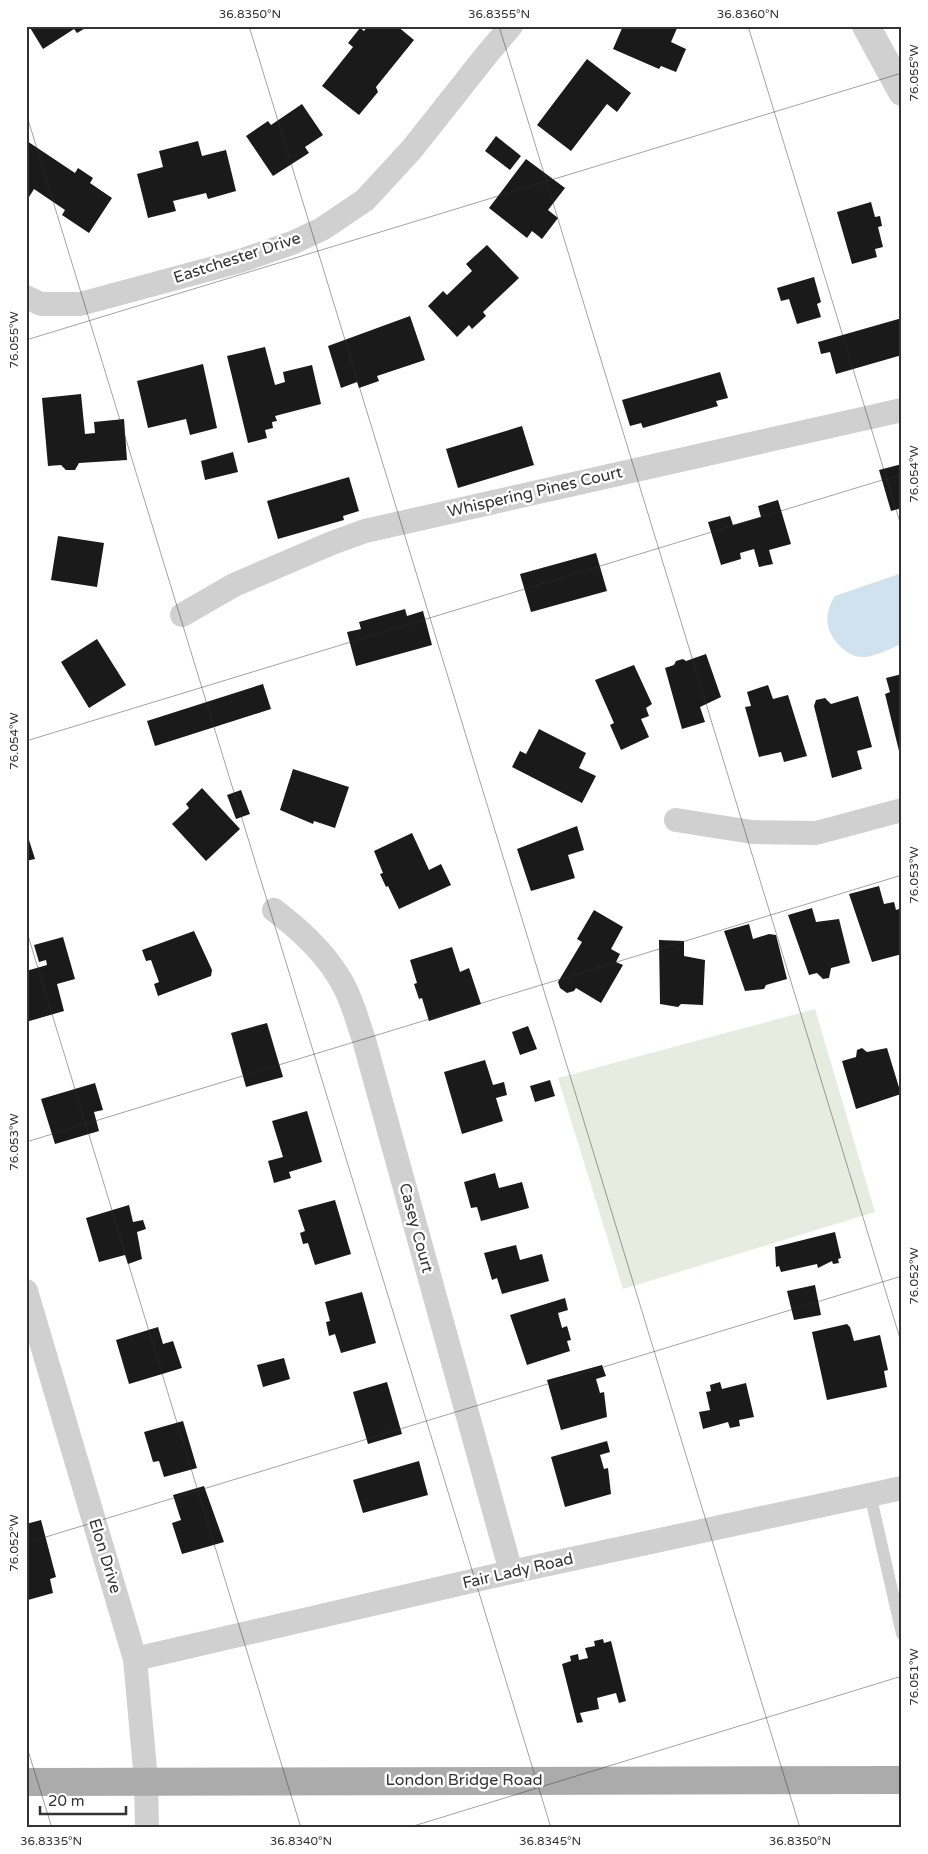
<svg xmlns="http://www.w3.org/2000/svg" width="928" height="1854" font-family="'Varela Round',sans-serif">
<rect width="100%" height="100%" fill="#fff"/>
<polygon fill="#e6ecdf" points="815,1009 875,1212 623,1289 558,1078"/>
<path fill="#cfe2ee" d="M902,573V644C891,648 872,658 862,657C847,657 830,639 828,625C826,614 830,604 835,596Z"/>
<g fill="#1a1a1a">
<polygon points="29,26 89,26 77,33 74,29 43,49"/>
<polygon points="368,26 397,26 414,40 376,87 378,92 359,115 322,86 353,47 348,43 360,28 364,31"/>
<polygon points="623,26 678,26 671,42 686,49 676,72 661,66 659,69 613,49"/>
<polygon points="587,59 631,93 617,112 607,104 571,151 537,125"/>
<polygon points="302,104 323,135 305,147 309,153 273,176 246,136 268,121 271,125"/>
<polygon points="496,136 521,156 510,170 485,151"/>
<polygon points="27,141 75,173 78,168 93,178 90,183 112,198 89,233 62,215 65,210 34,189 29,197 26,196"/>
<polygon points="198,141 202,156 226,150 236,191 208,199 206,193 173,201 176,211 148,218 137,174 163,167 159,151"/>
<polygon points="526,159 565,188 548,210 558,218 542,239 532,231 527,238 489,208"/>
<polygon points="871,202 875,217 880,216 882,226 878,227 883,247 875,249 877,257 852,264 837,212"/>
<polygon points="487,245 519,278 483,312 486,316 472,329 469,325 457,337 428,306 443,291 447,295 472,271 466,264"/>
<polygon points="814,277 821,302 817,304 821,317 797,324 789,299 781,301 777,288"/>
<polygon points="410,316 425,360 377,376 379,381 359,388 357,382 341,388 328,346"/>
<polygon points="902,318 902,355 836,374 830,352 821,354 818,342"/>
<polygon points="265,347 275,385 285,382 283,372 312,365 321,404 275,416 277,421 272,422 273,428 265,430 267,438 248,443 227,356"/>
<polygon points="203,364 217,428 190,435 186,419 148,428 137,381"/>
<polygon points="720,372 728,398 716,401 718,406 643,428 641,423 630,426 622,400"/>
<polygon points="81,394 85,434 95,433 94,422 124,419 127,460 79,463 75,470 66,470 61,465 48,466 42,398"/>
<polygon points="522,426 534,465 458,488 446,449"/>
<polygon points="233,452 238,472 205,480 201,461"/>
<polygon points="902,464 902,508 891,511 879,470"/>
<polygon points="349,477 359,511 343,516 344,520 278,539 267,501"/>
<polygon points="778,500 791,544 769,550 773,564 759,567 754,549 740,553 741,559 721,565 708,522 730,516 733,525 761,517 758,506"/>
<polygon points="58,536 104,543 97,587 51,580"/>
<polygon points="596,553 607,591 531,612 520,574"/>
<polygon points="405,609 407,616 423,611 432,645 356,666 347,632 361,629 359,622"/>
<polygon points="97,639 126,685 89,708 61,662"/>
<polygon points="706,654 721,697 700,707 705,722 682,729 665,668 674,665 676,661 683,659 686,661"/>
<polygon points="634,665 652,704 646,708 649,716 641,719 649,737 621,750 610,725 614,723 595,680"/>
<polygon points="902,674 902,755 900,755 885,694 890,692 886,678"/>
<polygon points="263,684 271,709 155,746 147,721"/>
<polygon points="768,685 773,699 788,695 807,756 784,762 781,752 759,757 745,707 751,706 747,692"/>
<polygon points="858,696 872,747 857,751 862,769 832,778 814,706 816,700 825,698 831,704"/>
<polygon points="539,729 586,753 579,768 596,776 582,803 512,767 520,751 526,754"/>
<polygon points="293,769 349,787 335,828 314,821 313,824 280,810"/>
<polygon points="202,788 240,829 206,861 172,824 189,808 186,804"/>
<polygon points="241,790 250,814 236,819 227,795"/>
<polygon points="577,826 584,850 568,855 575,878 531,891 517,849"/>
<polygon points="412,833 429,870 441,864 451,885 399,909 388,886 386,887 380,874 383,873 374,851"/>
<polygon points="29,840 35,859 26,861 26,841"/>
<polygon points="879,886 884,904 894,902 896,910 902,908 902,954 872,962 849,894"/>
<polygon points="812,908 816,922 839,919 850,963 831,968 829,978 823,979 817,973 809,975 788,915"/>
<polygon points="594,910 623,927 611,949 620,954 616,962 623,965 601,1003 576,988 574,991 567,993 560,988 558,982 582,942 577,939"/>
<polygon points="749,924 753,939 769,934 776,935 787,979 766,985 764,989 745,991 724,931"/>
<polygon points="194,931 212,970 211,976 158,996 154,984 159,982 151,960 146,961 142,950"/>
<polygon points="63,937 75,979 57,984 64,1011 26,1022 26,971 47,965 46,960 39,962 34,945"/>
<polygon points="659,940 684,941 684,956 705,960 703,1005 681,1004 678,1007 660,1004"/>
<polygon points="452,947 460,972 469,968 481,1004 429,1021 422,998 419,999 414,984 417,983 410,960"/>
<polygon points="267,1023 283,1077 246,1087 231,1033"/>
<polygon points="528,1026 537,1049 520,1055 512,1032"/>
<polygon points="862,1048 867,1052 887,1048 901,1094 856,1109 842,1061 856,1057 857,1050"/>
<polygon points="485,1060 493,1085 504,1082 507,1095 496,1098 503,1121 462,1134 444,1072"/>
<polygon points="550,1080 555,1096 535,1102 530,1086"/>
<polygon points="95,1083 103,1110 94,1112 99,1131 55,1144 41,1099"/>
<polygon points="307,1111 322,1162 289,1172 291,1178 274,1183 268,1161 283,1157 272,1121"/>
<polygon points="495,1173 499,1188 522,1182 529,1208 481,1221 477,1207 471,1208 464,1182"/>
<polygon points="335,1200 351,1254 315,1265 308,1243 303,1244 300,1233 305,1231 298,1210"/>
<polygon points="129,1205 133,1222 143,1220 146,1229 137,1232 142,1259 128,1264 125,1255 99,1262 86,1218"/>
<polygon points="835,1232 841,1258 838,1259 839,1263 833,1264 832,1261 818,1268 817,1264 781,1272 779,1266 776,1267 775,1247"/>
<polygon points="516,1245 520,1260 542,1254 549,1281 502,1294 497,1278 492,1280 484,1253"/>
<polygon points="815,1285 821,1315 794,1320 787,1291"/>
<polygon points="362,1292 376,1343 341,1353 335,1334 329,1336 326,1322 330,1321 325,1302"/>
<polygon points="565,1298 568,1310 558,1313 562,1328 567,1326 571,1340 567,1341 570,1351 527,1365 510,1315"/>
<polygon points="847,1324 850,1327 854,1341 880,1335 888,1370 884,1371 887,1387 827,1400 812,1332"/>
<polygon points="158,1327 163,1344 173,1341 182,1368 129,1384 116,1340"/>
<polygon points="284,1358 290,1379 263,1387 257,1365"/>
<polygon points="602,1365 606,1376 596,1379 600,1393 604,1392 607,1417 561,1430 547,1380"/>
<polygon points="387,1382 402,1434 368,1444 353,1392"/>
<polygon points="720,1382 722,1389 746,1383 754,1417 739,1420 740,1426 730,1428 728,1422 703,1429 699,1412 710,1410 706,1392 711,1391 710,1385"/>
<polygon points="183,1421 197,1468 164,1477 159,1461 153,1462 144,1432"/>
<polygon points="607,1441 610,1452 600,1455 604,1469 608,1468 611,1494 565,1507 551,1457"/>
<polygon points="419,1461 428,1495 363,1513 353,1480"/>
<polygon points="204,1486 224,1542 182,1554 172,1523 181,1520 173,1495"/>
<polygon points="41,1520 56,1577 50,1579 53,1593 28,1600 29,1604 26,1605 26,1524"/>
<polygon points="603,1639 604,1643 611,1641 626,1701 619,1703 616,1693 597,1698 599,1709 580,1713 583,1722 577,1723 562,1664 571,1661 570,1656 578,1654 579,1660 588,1658 585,1648 595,1646 594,1641"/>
</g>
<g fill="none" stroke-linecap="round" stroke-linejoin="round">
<polyline stroke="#d0d0d0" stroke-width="12" points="870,1494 902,1634"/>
<g stroke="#d0d0d0" stroke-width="24">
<polyline points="26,297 41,304 80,304 240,261 292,243 322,229 365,200 412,149 488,53 511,26"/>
<polyline points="182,615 234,585 332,543 365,531 902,410"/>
<polyline points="676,820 752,832 816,833 902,810"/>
<path d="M274,910C302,931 328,955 344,986C353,1003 358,1023 364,1040L511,1572"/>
<polyline points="26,1291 135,1659 146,1780 147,1828"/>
<polyline points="135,1659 511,1572 902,1488"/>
</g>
<polyline stroke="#d0d0d0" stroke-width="28" points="866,26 902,92"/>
<polyline stroke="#ababab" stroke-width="28" points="26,1782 902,1780"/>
</g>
<path fill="none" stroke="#333" stroke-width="1" stroke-opacity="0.45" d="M249,26L800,1828M499,26L902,1345M748,26L902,529M26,113L551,1828M26,340L902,73M26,741L902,474M26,929L301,1828M26,1142L902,875M26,1543L902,1276M26,1744L52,1828M407,1828L902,1676"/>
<g text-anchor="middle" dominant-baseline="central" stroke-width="5" stroke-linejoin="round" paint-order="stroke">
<g font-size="16" fill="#333" stroke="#fff">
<text transform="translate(237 258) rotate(-18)">Eastchester Drive</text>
<text transform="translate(535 492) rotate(-13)">Whispering Pines Court</text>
<text transform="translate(416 1228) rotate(75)">Casey Court</text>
<text transform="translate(105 1556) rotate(73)">Elon Drive</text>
<text transform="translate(518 1571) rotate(-13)">Fair Lady Road</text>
<text x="464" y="1780">London Bridge Road</text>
</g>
</g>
<rect width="928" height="1854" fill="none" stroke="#ffffff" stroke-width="55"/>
<path d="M40 1806v8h86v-8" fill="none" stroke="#333333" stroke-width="2.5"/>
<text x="48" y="1806" font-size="15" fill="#333333" stroke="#ffffff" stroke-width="4" paint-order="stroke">20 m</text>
<rect x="28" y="28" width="872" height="1798" fill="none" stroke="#333" stroke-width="2"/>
<g font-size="12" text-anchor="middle" fill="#333">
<text x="250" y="18">36.8350°N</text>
<text x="499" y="18">36.8355°N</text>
<text x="748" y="18">36.8360°N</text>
<text transform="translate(914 73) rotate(-90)" y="4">76.055°W</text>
<text transform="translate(14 340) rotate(-90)" y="4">76.055°W</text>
<text transform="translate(914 474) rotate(-90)" y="4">76.054°W</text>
<text transform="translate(14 741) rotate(-90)" y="4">76.054°W</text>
<text transform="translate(914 875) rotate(-90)" y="4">76.053°W</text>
<text transform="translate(14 1142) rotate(-90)" y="4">76.053°W</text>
<text transform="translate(914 1276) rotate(-90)" y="4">76.052°W</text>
<text transform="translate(14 1543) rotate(-90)" y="4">76.052°W</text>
<text transform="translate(914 1677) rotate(-90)" y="4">76.051°W</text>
<text x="51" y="1845">36.8335°N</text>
<text x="301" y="1845">36.8340°N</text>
<text x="550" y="1845">36.8345°N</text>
<text x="800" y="1845">36.8350°N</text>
</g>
</svg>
